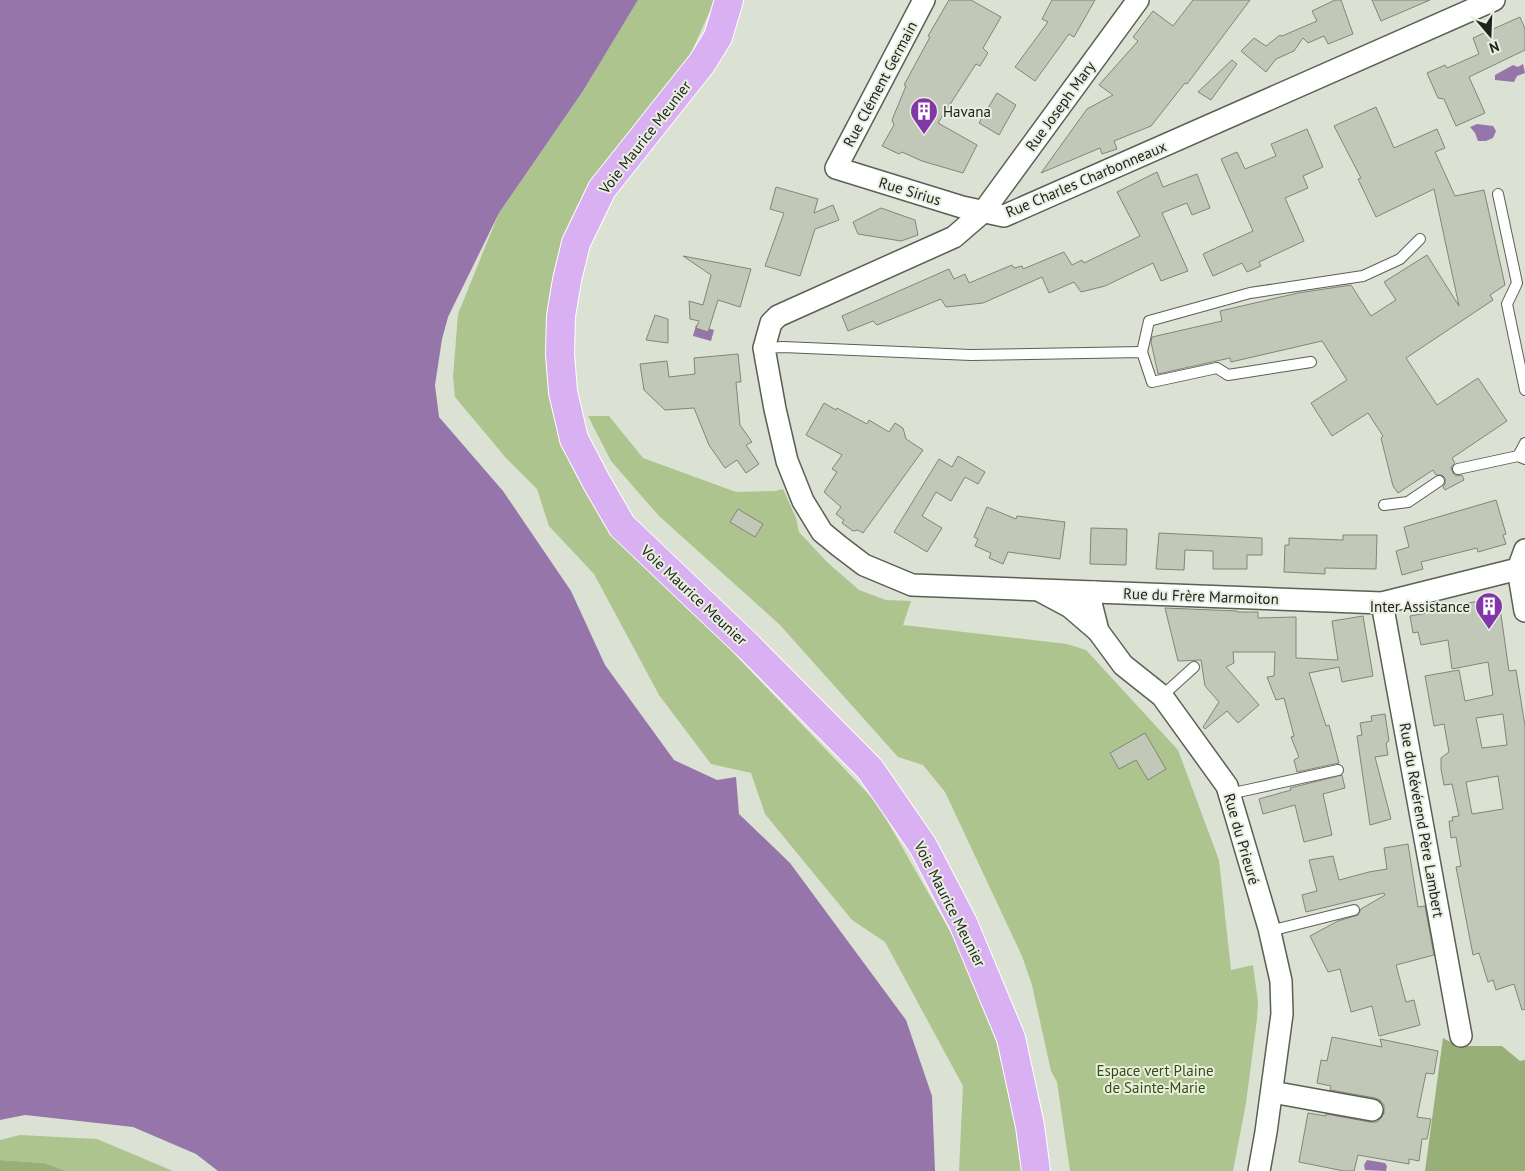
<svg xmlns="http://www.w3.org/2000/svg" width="1525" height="1171" font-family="'PT Sans',sans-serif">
<rect width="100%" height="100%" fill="#dbe2d3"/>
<g fill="#adc48f">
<polygon points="638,0 715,0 686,64 622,142 577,206 549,297 551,391 629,550 724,643 877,803 983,989 1023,1150 1023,1171 959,1171 963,1086 885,942 852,920 765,814 751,773 711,764 659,695 594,574 549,526 537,489 506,458 455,397 453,377 458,314 499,213 583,91"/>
<polygon points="588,416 609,416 643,458 736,492 775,491 783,489 796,518 799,532 827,562 859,590 886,600 911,601 903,625 1067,644 1086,650 1178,750 1219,860 1231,970 1253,965 1258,1002 1257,1019 1246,1103 1233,1171 1070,1171 1057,1082 1051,1071 1032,985 1022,956 945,792 923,765 898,757 780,625 659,516 611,461"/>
<polygon points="20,1135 97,1139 173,1171 66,1171 44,1163 0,1160 0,1140"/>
</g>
<g fill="#98b077">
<polygon points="1443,1038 1458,1046 1502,1046 1520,1061 1525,1060 1525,1171 1425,1171"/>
<polygon points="0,1160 44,1163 66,1171 0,1171"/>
</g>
<g fill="#9676aa">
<polygon points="0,0 638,0 583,91 499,213 448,317 442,339 435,385 439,417 503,491 571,591 605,665 674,760 717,780 736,777 739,814 790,863 906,1020 932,1096 935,1171 218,1171 196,1154 133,1127 25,1115 0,1120"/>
<polygon points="1523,64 1525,73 1517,76 1514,82 1495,80 1495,75 1513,65 1518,67"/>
<polygon points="1477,124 1493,126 1496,131 1493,138 1486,141 1478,141 1475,133 1470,127"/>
<polygon points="696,325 714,330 711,341 693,336"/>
<polygon points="1367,1160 1385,1163 1387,1166 1386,1171 1365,1170 1364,1165"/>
</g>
<g fill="#c1c8b8" stroke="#808678" fill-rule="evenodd">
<polygon points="949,0 971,0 1001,17 983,48 988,53 980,66 976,64 938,123 977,145 963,173 922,161 902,152 899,154 882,146 894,125 892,120 906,86 904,85 930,37 928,36"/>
<polygon points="1052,0 1095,0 1074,37 1069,34 1035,81 1015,67 1048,22 1042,19"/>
<polygon points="1193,0 1250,0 1187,84 1185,83 1151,126 1114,141 1117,149 1102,154 1100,148 1041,173 1087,109 1113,95 1099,85 1138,41 1133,37 1153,11 1173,26"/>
<polygon points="1335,0 1341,0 1353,34 1328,44 1324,36 1308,43 1303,38 1294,51 1276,59 1266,72 1241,51 1254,38 1266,46 1280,35 1282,36 1317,21 1312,11"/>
<polygon points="1372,0 1430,0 1381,21"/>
<polygon points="1520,17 1525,29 1525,50 1469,77 1485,113 1456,126 1444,99 1438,98 1427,73 1445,65 1447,68 1479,54 1473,38"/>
<polygon points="1232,60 1237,64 1211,100 1198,92"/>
<polygon points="997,93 1016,105 999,135 979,123"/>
<polygon points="1376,107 1394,148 1437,129 1445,148 1435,152 1455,196 1484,190 1505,285 1490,295 1493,300 1406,358 1437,405 1478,378 1507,421 1452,458 1455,463 1451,467 1453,473 1456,476 1462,475 1464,480 1445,490 1443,487 1445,484 1445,478 1442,475 1436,475 1433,470 1398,493 1393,486 1381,438 1383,436 1368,413 1332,436 1311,403 1347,380 1322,341 1231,362 1230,358 1158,374 1151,342 1152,337 1222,321 1220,311 1298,293 1351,285 1371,316 1396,300 1384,282 1427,255 1459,306 1434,189 1376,217 1358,179 1361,178 1334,126"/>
<polygon points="1307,129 1323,167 1303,176 1308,188 1285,198 1304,241 1259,262 1261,266 1247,272 1242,263 1213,276 1203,254 1253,231 1221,159 1237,152 1245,169 1276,156 1271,144"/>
<polygon points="1157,172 1163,187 1197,174 1210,208 1192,215 1187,203 1162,213 1188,271 1161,281 1153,263 1105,286 1081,292 1074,282 1049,293 1042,277 983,303 946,307 941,299 877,325 873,321 848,331 842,316 949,269 954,279 965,274 969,283 1012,265 1014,268 1022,266 1023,269 1064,252 1072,265 1082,260 1084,263 1140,236 1117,192"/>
<polygon points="776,187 818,199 814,213 833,205 839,220 815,229 800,276 765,266 784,213 770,209"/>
<polygon points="881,208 915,220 918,235 901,241 858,234 853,222"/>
<polygon points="683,256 751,269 740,307 718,300 708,332 696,328 699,321 690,319 689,301 703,305 711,275"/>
<polygon points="655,315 668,319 668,343 646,340"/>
<polygon points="738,354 741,382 736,382 740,425 752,442 746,445 759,464 746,473 737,460 725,468 709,445 694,408 665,410 644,390 640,364 667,361 669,377 695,374 694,358"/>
<polygon points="824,403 836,410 837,408 867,424 869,420 889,432 895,423 903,428 906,439 923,450 863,533 858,530 853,531 842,523 844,520 836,514 841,507 824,492 837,472 832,469 842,455 806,435"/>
<polygon points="958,456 985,472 978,484 965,477 951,501 936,492 922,516 942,528 927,552 894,532 939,459 952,467"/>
<polygon points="1496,500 1506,534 1503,535 1506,544 1478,552 1477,548 1421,562 1423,569 1402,575 1396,551 1409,547 1404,527"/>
<polygon points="987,507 1016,519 1017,516 1065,522 1060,559 1008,552 1003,564 989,558 991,553 975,546 978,539 974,537"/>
<polygon points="738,509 763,524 755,537 730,522"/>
<polygon points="1091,528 1127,529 1126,565 1090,564"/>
<polygon points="1159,533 1262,538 1262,555 1247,555 1247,569 1213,569 1213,551 1185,550 1184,570 1156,569"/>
<polygon points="1343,535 1377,535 1376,569 1325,568 1325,574 1284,572 1285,545 1289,545 1289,538 1343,540"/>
<path d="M1485,600V603L1499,601L1509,671L1516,670L1525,726V1009L1522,1010L1514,984L1496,990L1493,980L1488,982L1479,953L1473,955L1456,867L1461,866L1456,837L1451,838L1449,821H1453L1452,817L1459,816L1452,784L1444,785L1441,769V758L1449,752L1444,724L1434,726L1425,676L1459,670L1465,701L1493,695L1488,662L1452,669L1448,640L1421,645L1418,632L1413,633L1410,616L1462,607V604ZM1503,714L1507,745L1482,748L1476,718ZM1498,776L1503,809L1472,814L1466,782Z"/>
<polygon points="1165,608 1237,611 1237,612 1258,612 1258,618 1296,617 1296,658 1338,660 1332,621 1363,616 1373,676 1342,682 1339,667 1309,673 1326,726 1329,725 1339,763 1297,772 1294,760 1299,757 1291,737 1294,736 1284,698 1276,700 1267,677 1274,676 1275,652 1233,652 1234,663 1226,667 1259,705 1238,723 1227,711 1205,729 1203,727 1219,702 1205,686 1201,660 1178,661"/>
<polygon points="1385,714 1389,741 1386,743 1388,755 1375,757 1391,819 1370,825 1357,736 1362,735 1360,723 1372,721 1371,716"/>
<polygon points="1145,733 1166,769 1148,780 1136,760 1119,769 1110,753"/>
<polygon points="1342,775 1345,788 1323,794 1332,835 1304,842 1295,805 1263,814 1259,799 1291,790 1290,788"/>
<polygon points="1408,844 1418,907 1425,906 1434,955 1396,965 1406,1002 1414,1000 1420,1025 1379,1036 1372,1006 1351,1012 1340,969 1328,972 1310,936 1338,921 1358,915 1361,909 1385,895 1384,893 1306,912 1302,895 1317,891 1309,860 1333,856 1339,880 1369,872 1387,869 1384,848"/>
<polygon points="1332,1037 1382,1047 1380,1039 1438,1051 1434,1074 1426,1073 1417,1117 1431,1119 1427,1139 1422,1139 1419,1161 1409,1159 1409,1164 1358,1155 1354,1171 1344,1171 1299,1162 1308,1113 1326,1116 1326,1114 1370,1122 1377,1122 1381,1118 1384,1113 1384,1105 1380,1100 1375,1098 1330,1090 1331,1086 1317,1083 1321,1060 1327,1061"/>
</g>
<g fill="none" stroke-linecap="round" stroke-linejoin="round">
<g stroke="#5a6053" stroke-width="12">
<g id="lane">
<polyline points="1498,194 1517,283 1507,304 1525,390"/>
<polyline points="764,348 783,347 971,355 1142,352 1152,382 1217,368 1228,375 1311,362"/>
<polyline points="1142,352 1149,321 1250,293 1363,276 1400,259 1420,239"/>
<polyline points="1518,456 1525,443"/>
<polyline points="1458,469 1518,456 1525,459"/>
<polyline points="1384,505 1408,502 1439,481"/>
<polyline points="1162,696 1194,667"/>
<polyline points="1229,794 1338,770"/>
<polyline points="1270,931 1354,910"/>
</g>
</g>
<g stroke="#5a6053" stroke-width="24">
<g id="street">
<polyline points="924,0 836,168 962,207 1004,216 1494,0"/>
<polyline points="1138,0 983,212 954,237 778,316 771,323 764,348 775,409 787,461 803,501 822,532 839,546 864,565 912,585 1382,603 1518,569 1525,550"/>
<polyline points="1518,569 1525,611"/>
<polyline points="1042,592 1070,607 1098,631"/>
<polyline points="1094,592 1091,603 1098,631 1123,665 1162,696 1227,786 1269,928 1281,981 1282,1014 1266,1132 1259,1171"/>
<polyline points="1382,603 1461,1036"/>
<polyline points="1272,1092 1372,1110"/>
</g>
</g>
<g stroke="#fff" stroke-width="30">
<polyline id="primary" points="729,0 718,37 702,63 602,189 576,243 567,280 561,316 560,354 563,392 574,439 596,481 622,526 749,647 870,769 923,846 963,923 1011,1038 1030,1126 1036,1171"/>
</g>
<use href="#lane" stroke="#fff" stroke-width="10"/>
<use href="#street" stroke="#fff" stroke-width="21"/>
<use href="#primary" stroke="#d9b0f1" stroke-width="28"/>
</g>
<defs>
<g id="building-pin" transform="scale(1.4375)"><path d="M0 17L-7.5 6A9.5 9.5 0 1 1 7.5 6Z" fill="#8237a9" stroke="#e8efe0"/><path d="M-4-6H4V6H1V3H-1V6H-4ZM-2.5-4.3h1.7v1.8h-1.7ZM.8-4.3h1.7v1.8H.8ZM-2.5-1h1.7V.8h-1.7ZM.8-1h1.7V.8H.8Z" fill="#fff"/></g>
</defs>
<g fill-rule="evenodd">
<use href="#building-pin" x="924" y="111"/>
<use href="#building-pin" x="1489" y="606"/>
</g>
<g text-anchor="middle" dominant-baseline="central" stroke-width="4" stroke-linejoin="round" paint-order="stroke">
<g font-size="15" fill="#20231d" stroke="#e8efe0">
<text transform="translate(880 84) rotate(-62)">Rue Clément Germain</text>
<text transform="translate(1060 106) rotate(-54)">Rue Joseph Mary</text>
<text transform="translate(645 137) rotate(-52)">Voie Maurice Meunier</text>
<text transform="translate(1086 179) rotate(-23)">Rue Charles Charbonneaux</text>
<text transform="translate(910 191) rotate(17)">Rue Sirius</text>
<text transform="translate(694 595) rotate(43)">Voie Maurice Meunier</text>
<text transform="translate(1201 596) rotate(2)">Rue du Frère Marmoiton</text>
<text transform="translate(1422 820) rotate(80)">Rue du Révérend Père Lambert</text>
<text transform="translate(1242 839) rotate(74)">Rue du Prieuré</text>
<text transform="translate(950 904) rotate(63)">Voie Maurice Meunier</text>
</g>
<g font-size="15" fill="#20231d" stroke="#e8efe0" text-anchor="start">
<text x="943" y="111">Havana</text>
<text x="1470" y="606" text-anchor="end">Inter Assistance</text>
</g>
<g font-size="15" fill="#364c0c" stroke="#e8efe0">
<text x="1155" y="1070">Espace vert Plaine<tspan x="1155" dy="17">de Sainte-Marie</tspan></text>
</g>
</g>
<g transform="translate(1490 35) rotate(161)" stroke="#e8efe0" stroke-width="4" paint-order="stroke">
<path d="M0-4L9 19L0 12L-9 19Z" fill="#20231d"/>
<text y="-8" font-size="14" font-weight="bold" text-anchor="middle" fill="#20231d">N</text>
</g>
</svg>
